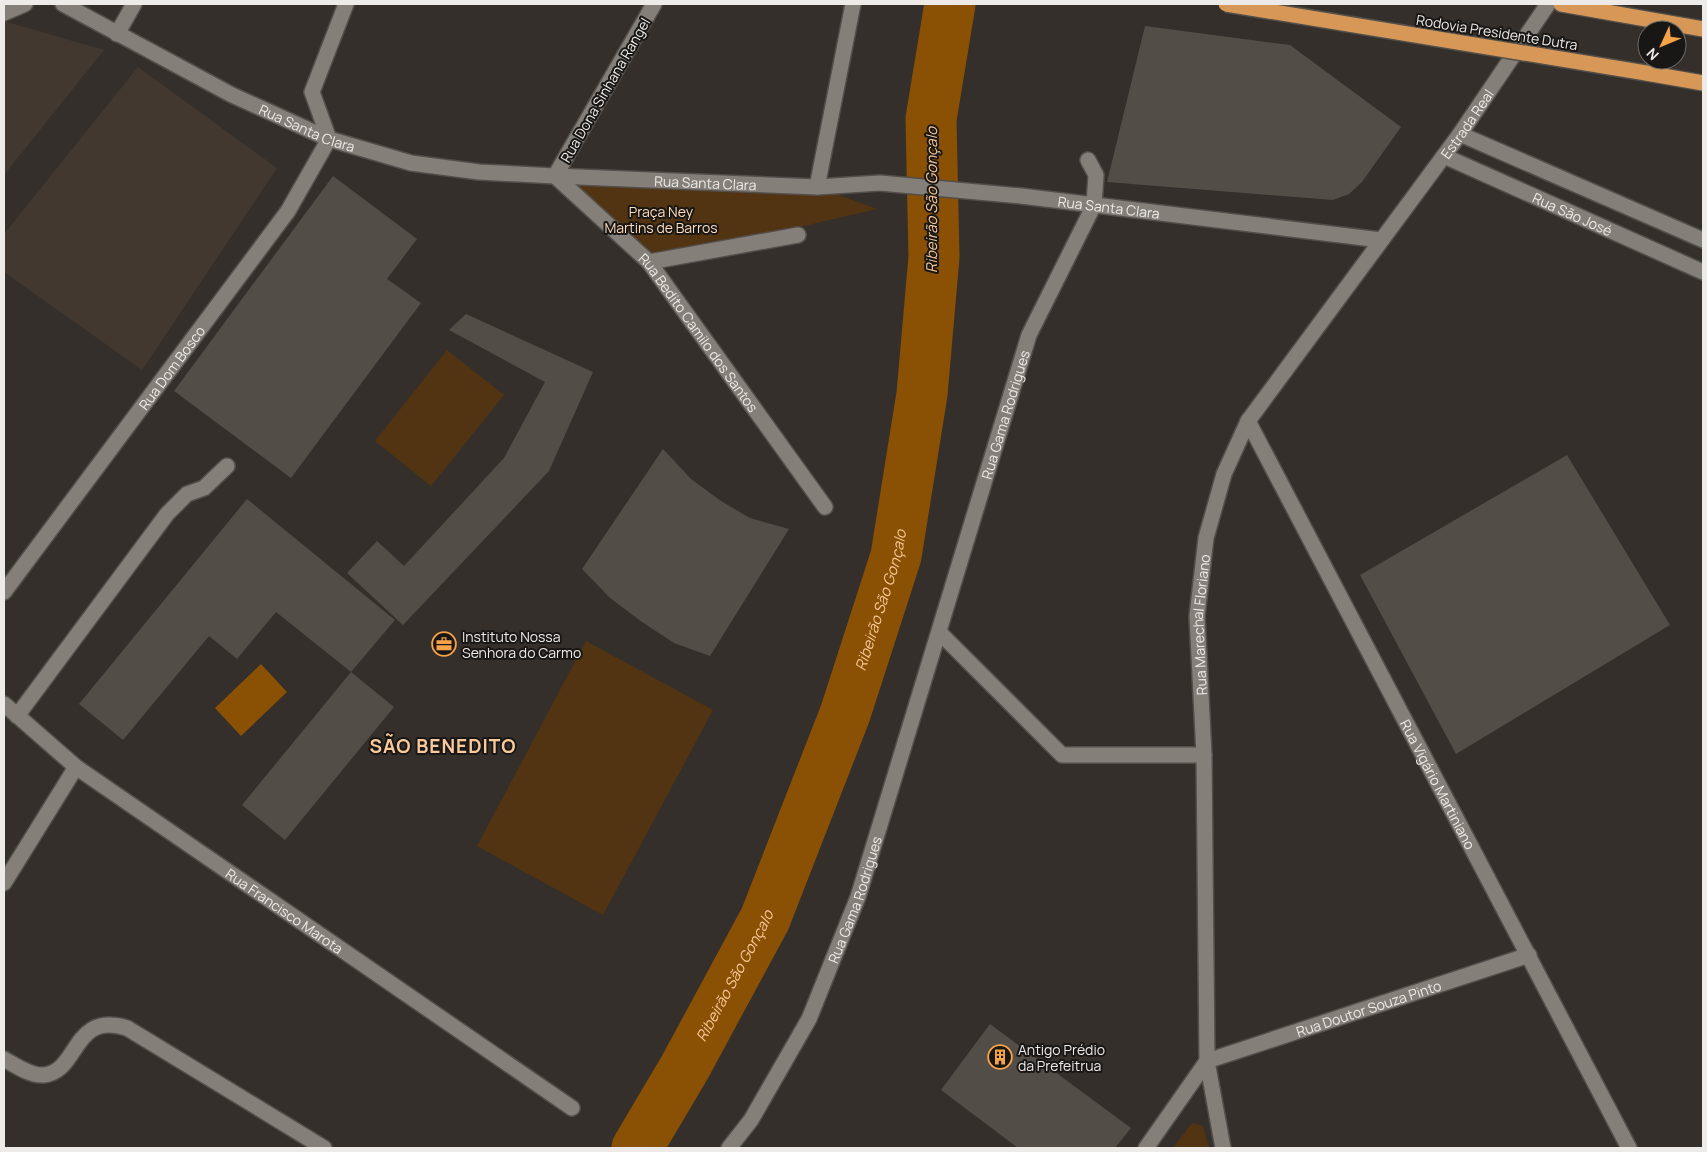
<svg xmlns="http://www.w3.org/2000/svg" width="1707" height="1152" font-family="Manrope,sans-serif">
<rect width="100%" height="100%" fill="#342f2a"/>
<g fill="#42382f">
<polygon points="4,21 104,50 4,175"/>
<polygon points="138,67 277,168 142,370 4,272 4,234"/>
</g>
<g fill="#523413">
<polygon points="555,176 817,187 877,209 649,262"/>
<polygon points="447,350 504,395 431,486 375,441"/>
<polygon points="586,641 713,710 603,915 477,846"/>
<polygon points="1192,1123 1203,1126 1209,1148 1173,1148"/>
</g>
<polygon fill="#8a5104" points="261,664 287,692 241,736 215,708"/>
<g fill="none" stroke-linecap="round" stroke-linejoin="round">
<path stroke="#8a5104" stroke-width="51" id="s1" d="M637,1148L685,1067L765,919L845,714L896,556L922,394L934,257L931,119L950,4"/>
</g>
<g fill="#534d48">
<polygon points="1145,26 1290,45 1401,127 1362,182 1349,194 1333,200 1107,182"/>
<polygon points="333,176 417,239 387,279 421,303 291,478 174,391"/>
<polygon points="466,314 593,372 549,471 403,625 347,573 377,541 404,566 504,458 545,382 449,330"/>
<polygon points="663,449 691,479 721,501 750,518 789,529 710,656 674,643 642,622 610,598 582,569"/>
<polygon points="1567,455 1670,625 1456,754 1360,575"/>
<polygon points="247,499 395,620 351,672 276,612 237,659 209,636 123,740 79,704"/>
<polygon points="351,672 394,707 285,840 242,805"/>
<polygon points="990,1024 1131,1128 1115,1148 1018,1148 941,1090"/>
</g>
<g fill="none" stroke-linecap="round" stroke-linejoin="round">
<g stroke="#524e4a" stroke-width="18">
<g id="minor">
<path id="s2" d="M63,4L232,95L329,139L411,163L479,172L555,176L817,187L880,183L1021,196L1381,240"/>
<path id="s3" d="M654,4L555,176L649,262L825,507"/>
<polyline points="4,13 25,4"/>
<polyline points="117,34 134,4"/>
<polyline points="1460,134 1703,240"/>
<path id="s4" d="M1444,156L1703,272"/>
<polyline points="817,187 853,4"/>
<polyline points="649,262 798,235"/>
<path id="s5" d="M1248,421L1629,1148"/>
<path id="s6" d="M4,592L288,211L329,139L312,92L346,4"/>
<polyline points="940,633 1062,755 1204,755"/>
<path id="s7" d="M4,704L76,767L572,1108"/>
<polyline points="17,716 167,514 187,494 204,488 227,466"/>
<polyline points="4,883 76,767"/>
<path d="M4,1059C15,1065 30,1076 43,1075C80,1072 71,1011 127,1028L324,1148"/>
<path id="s8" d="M1207,1061L1529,955"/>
<path id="s9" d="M729,1148L751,1120L809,1019L858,897L1029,335L1094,205L1096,175L1088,160"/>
<polyline points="1146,1148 1207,1061"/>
<path id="s10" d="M1223,1148L1207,1061L1204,755L1197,616L1206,538L1224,474L1248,421L1460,134L1548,4"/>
</g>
</g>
<g stroke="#524e4a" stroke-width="18">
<g id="highway">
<polyline points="1561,4 1703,29"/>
<polyline points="1646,73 1703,83"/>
</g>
</g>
<use href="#minor" stroke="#857f7a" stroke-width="15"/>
<use href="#highway" stroke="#d69757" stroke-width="15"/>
<g stroke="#524e4a" stroke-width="18" stroke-linecap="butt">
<polyline id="highway-bridge" points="1226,4 1646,73"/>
</g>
<use href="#highway-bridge" stroke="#d69757" stroke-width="15"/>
</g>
<defs>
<g id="office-ring" transform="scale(1.25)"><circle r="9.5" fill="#191715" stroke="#f6a247" stroke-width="1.5"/><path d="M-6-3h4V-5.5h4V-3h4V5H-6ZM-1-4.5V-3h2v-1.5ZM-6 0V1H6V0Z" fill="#f6a247"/></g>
<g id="building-ring" transform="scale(1.25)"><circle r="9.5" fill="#191715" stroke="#f6a247" stroke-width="1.5"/><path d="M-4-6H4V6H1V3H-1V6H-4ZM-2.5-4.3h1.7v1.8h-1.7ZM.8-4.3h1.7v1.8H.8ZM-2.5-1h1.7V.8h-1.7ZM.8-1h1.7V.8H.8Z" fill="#f6a247"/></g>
</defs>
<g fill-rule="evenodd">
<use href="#office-ring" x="444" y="644"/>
<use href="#building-ring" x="1000" y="1057"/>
</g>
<g text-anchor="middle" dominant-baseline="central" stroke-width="4" stroke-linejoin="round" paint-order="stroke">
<g font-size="14" fill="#edeae7" stroke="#191715">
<text transform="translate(1497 32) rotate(9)">Rodovia Presidente Dutra</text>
<text transform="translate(605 90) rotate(-60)">Rua Dona Sinhana Rangel</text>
<text stroke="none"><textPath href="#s10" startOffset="1106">Estrada Real</textPath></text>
<text stroke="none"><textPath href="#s2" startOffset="274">Rua Santa Clara</textPath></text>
<text stroke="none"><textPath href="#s2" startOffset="679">Rua Santa Clara</textPath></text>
<text stroke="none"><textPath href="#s2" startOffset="1084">Rua Santa Clara</textPath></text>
<text stroke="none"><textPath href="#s4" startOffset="141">Rua São José</textPath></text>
<text stroke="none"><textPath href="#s3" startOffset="412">Rua Bedito Camilo dos Santos</textPath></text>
<text stroke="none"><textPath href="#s6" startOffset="280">Rua Dom Bosco</textPath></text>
<text stroke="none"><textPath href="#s9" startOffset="788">Rua Gama Rodrigues</textPath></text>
<text stroke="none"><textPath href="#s10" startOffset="525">Rua Marechal Floriano</textPath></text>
<text stroke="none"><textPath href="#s5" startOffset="410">Rua Vigário Martiniano</textPath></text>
<text stroke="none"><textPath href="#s9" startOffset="280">Rua Gama Rodrigues</textPath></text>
<text stroke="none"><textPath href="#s7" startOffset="349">Rua Francisco Marota</textPath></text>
<text stroke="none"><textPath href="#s8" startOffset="170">Rua Doutor Souza Pinto</textPath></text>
</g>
<g font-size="14" fill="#fedcbd" stroke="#191715">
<text x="661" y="211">Praça Ney<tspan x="661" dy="16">Martins de Barros</tspan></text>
</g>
<g font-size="14" fill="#edeae7" stroke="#191715" text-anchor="start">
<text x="462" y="636">Instituto Nossa<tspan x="462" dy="16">Senhora do Carmo</tspan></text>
<text x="1018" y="1049">Antigo Prédio<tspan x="1018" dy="16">da Prefeitrua</tspan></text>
</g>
<g font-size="15" font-style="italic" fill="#f8c798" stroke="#191715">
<text transform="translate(931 200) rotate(-90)">Ribeirão São Gonçalo</text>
<text stroke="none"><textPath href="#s1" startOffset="602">Ribeirão São Gonçalo</textPath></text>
<text stroke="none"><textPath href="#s1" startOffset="198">Ribeirão São Gonçalo</textPath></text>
</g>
<g font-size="19" font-weight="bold" letter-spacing="1" fill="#faca9d" stroke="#191715">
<text x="443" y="746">SÃO BENEDITO</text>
</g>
</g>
<rect width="1707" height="1152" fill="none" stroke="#edeae7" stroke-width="10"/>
<g transform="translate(1662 45) rotate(226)"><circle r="24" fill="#191715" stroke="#6e6b69"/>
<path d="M0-4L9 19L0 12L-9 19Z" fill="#f6a247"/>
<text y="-8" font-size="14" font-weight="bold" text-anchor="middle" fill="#edeae7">N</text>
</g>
</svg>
